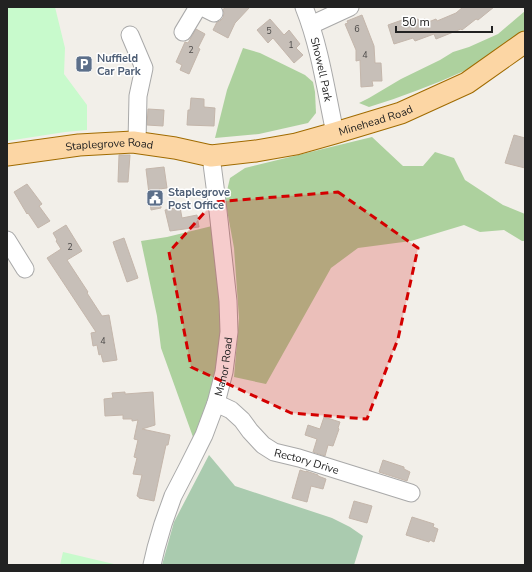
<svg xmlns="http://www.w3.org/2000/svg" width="532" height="572" font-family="'Nunito Sans',sans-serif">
<rect width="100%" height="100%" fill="#f2efe9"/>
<g fill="#add19e">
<path d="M525,11V30C505,45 486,60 464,71C433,85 401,97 369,107L359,103L369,98L401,79L440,60L453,52L469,47L498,34L505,28Z"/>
<polygon points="243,48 260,53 305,75 313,82 315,92 316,113 308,123 259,134 215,138 227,90"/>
<polygon points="372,137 403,166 423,166 435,152 454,158 465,180 503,205 525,214 525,241 522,241 504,230 480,232 464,225 411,241 358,248 331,268 266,384 234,377 239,318 234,248 225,199 230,178 245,168"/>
<polygon points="212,226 222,278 220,363 200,427 193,437 161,348 157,316 141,241 167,237"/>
</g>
<polygon fill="#aacbaf" points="209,455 235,486 332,518 350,527 363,536 354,565 162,565 174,522"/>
<g fill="#c8facc">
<polygon points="7,7 55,7 65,48 64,74 87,105 87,130 65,132 7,141"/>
<polygon points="63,552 118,565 60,565"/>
</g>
<g fill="#c7bfb8" stroke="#c4b6ab">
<polygon points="225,7 250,7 235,23 228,38 213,30 217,22 220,21 223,18 224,13 223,10"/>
<polygon points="463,7 494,7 478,20 476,19 462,30 461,29 436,39 434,34 415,41 413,38 394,44 388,25 405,19 407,23 418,19 419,21 425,19 426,23 436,19 437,21 456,13"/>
<polygon points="362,15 374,46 375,63 381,63 382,81 372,81 373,86 361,87 360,60 356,61 356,50 345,24 348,23 347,21"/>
<polygon points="270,19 284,35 289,30 300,44 296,48 303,55 294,63 273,38 268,43 257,30"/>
<polygon points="196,29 205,34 198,48 200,49 189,74 180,70 182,65 176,62 185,42 188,43"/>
<polygon points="191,98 204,99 204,107 215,108 214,126 187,125 188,110 190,110"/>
<polygon points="148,109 164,110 163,126 147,125"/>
<polygon points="514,135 525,138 525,168 505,163"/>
<polygon points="119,155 130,155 128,182 118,182"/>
<polygon points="164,167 167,188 159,189 161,208 151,210 146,169"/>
<polygon points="27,184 42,204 39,206 50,221 38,228 28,213 27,214 14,192"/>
<polygon points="180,207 182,218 197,215 199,227 170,231 165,210"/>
<polygon points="66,225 82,251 67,260 88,292 87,293 102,316 109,315 117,360 103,362 101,354 99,355 97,345 93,346 91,333 96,332 47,258 61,249 56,241 57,240 53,233"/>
<polygon points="124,238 138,278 127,282 113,242"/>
<polygon points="125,392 125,394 153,392 155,425 142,429 170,435 168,445 166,445 154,501 139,498 139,497 137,496 142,475 133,474 137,458 134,457 138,440 134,439 138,420 132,421 132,419 123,419 123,415 105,416 104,399 113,398 112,393"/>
<polygon points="324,417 340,422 338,428 339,429 333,446 328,445 325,456 313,452 317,439 305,435 308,425 320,429"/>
<polygon points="383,460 404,467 404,469 410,472 407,481 379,472"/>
<polygon points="300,470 306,472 306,471 318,475 318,476 326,479 323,489 311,486 307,502 292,498"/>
<polygon points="354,501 372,506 367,523 349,518"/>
<polygon points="412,517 434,524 433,527 438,529 434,542 430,540 429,542 406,535"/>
</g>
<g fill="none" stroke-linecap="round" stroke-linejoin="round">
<g stroke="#a9a9a9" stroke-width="19">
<g id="minor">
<polyline points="202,7 214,13"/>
<path id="s1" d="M304,7C320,47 326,91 335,133"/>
<polyline points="311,25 350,7"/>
<polyline points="183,32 198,7"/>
<polyline points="130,35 144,68 138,96 137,142"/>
<polyline points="7,240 25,269"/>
<path id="s2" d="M216,403L231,410L242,420L250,431L263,445L274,452L299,458L411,493"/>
<path id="s3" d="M152,565L156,548L163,524L173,496L188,467L204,435L216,403L224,372L229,332L228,301L217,202L211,156"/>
</g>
</g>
<g stroke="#a06b00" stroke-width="23">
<g id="major">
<path id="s4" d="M7,155L79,145L133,142L175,148L211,156L256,151L296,144L335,133L401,113L467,83L525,42"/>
</g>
</g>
<use href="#minor" stroke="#fff" stroke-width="17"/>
<use href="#major" stroke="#fcd6a4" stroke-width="21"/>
</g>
<path fill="#d40000" fill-opacity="0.2" stroke="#d40000" stroke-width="3" stroke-dasharray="8 5" stroke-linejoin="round" d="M338,192L418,248L398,339L367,419L291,413L191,367L169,252L214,202Z"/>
<defs>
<g id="parking-square" transform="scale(0.9)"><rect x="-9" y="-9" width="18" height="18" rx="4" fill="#5c6f8a" stroke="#fff"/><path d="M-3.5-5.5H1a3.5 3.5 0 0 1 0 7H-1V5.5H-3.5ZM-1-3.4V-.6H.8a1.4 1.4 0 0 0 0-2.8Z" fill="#fff"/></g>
<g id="civic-square" transform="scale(0.9)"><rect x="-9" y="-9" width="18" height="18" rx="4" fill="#5c6f8a" stroke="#fff"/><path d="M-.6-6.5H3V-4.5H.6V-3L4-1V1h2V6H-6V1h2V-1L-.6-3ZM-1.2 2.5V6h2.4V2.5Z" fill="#fff"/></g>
</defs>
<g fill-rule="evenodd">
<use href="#parking-square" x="84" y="64"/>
<use href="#civic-square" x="155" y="198"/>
</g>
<g text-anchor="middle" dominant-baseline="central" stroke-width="3" stroke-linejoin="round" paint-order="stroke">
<g font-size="9" fill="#4b4948">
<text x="357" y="29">6</text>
<text x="269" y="31">5</text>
<text x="291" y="45">1</text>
<text x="191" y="50">2</text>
<text x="365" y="55">4</text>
<text x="70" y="247">2</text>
<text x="103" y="341">4</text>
</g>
<g font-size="11" font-weight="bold" fill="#4e5e75" stroke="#fff" text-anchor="start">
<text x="97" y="58">Nuffield<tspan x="97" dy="13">Car Park</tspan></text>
<text x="168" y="192">Staplegrove<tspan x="168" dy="13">Post Office</tspan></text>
</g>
<g font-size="11" fill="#222" stroke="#fff">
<text stroke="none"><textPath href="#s1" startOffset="65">Showell Park</textPath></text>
<text stroke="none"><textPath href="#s4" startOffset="375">Minehead Road</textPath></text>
<text stroke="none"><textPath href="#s4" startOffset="103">Staplegrove Road</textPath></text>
<text stroke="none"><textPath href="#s3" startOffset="212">Manor Road</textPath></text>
<text stroke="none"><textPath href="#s2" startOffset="111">Rectory Drive</textPath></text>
</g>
</g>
<rect width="532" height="572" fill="none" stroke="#222222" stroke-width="16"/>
<path d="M396 26v6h96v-6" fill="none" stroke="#222222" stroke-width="2"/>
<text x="402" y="26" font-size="12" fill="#222222" stroke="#ffffff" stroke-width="3" paint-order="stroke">50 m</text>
</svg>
